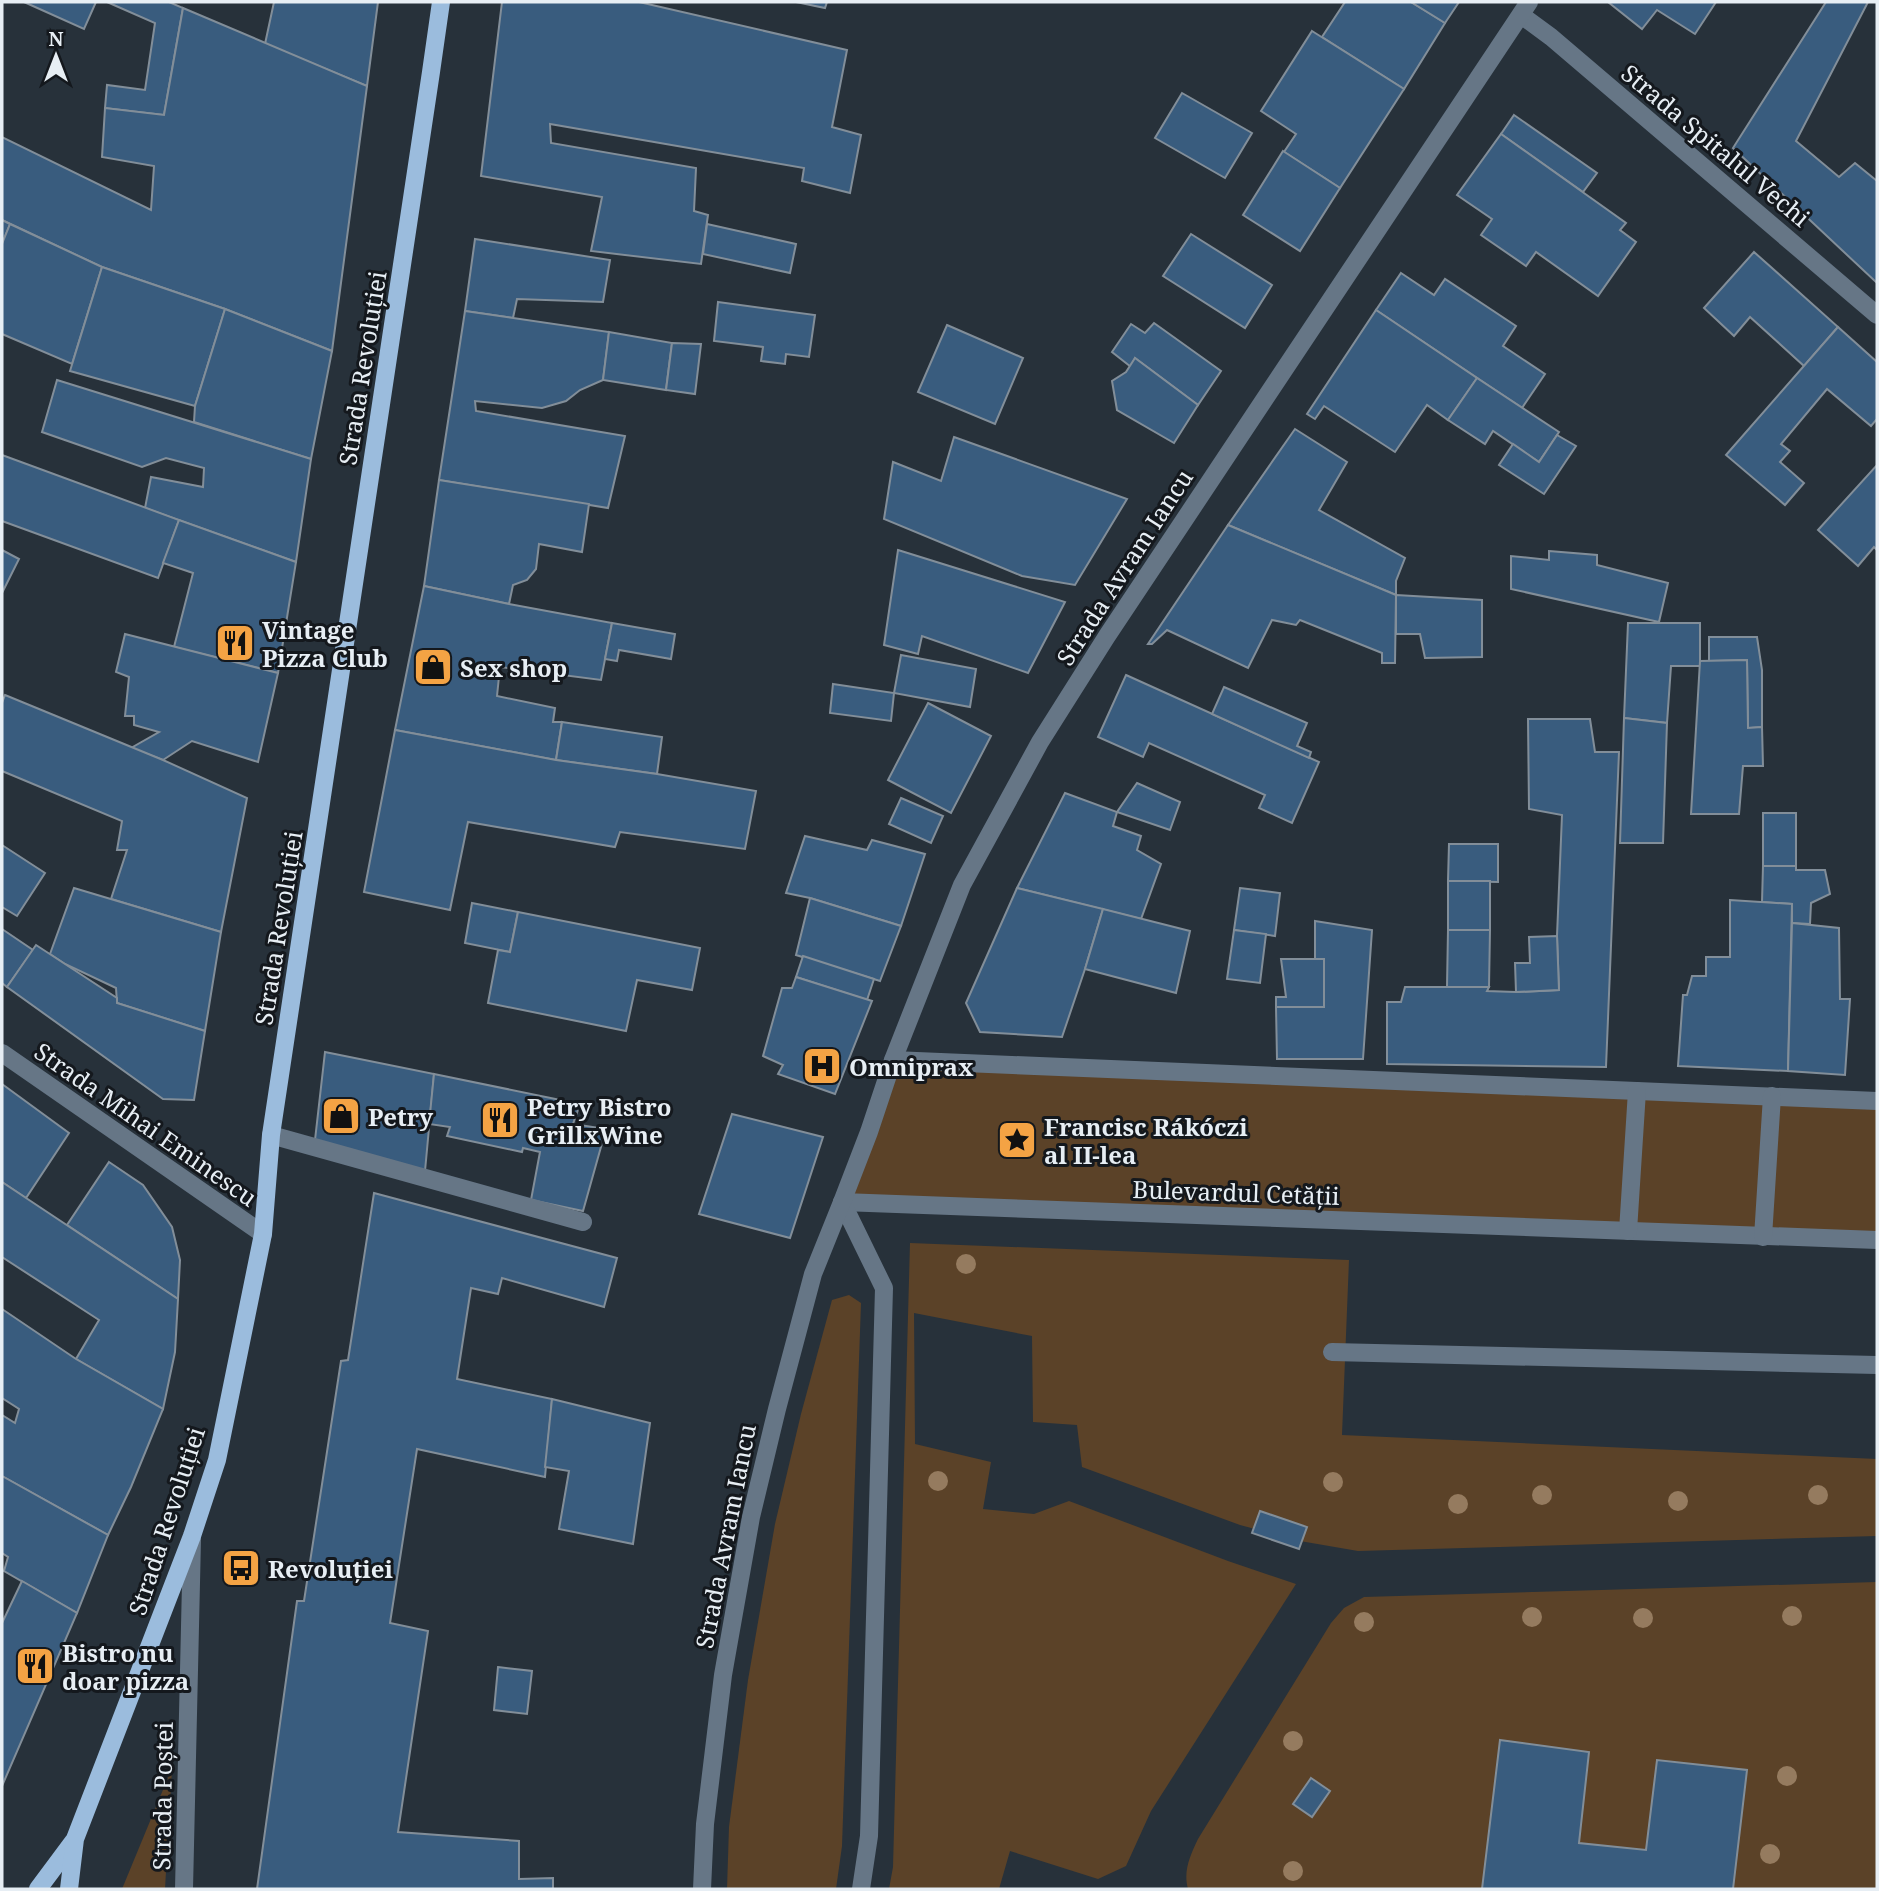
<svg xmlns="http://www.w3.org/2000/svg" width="1879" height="1891" font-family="'Noto Serif',serif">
<rect width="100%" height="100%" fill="#27313a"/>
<g fill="#5b4228">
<polygon points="893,1060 1877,1101 1877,1240 842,1202"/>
<polygon points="910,1243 1349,1260 1342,1435 1877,1459 1877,1536 1358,1551 1300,1541 1240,1525 1082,1467 1077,1425 1033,1422 1032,1336 914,1313 915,1444 991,1462 983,1509 1034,1514 1069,1501 1228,1561 1296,1584 1151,1811 1126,1866 1098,1879 1010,1851 999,1889 889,1889 893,1867"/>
<polygon points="849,1295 861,1303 842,1846 836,1889 727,1889 729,1827 748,1680 775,1524 801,1414 832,1300"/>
<path d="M1877,1582V1889H1733L1746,1770L1657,1760L1646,1850L1579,1843L1589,1752L1500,1740L1482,1889H1188C1183,1871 1190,1856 1198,1839L1331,1623L1344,1608L1364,1597Z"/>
<polygon points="172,1768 165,1889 122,1889"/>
</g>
<g fill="#395c7e" stroke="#828e99" stroke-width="2">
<polygon points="24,2 96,2 84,29"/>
<polygon points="107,2 169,2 183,8 164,115 105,108 107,85 145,90 155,23"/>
<polygon points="274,2 378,2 367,86 265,44"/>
<polygon points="502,2 639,2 847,50 832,127 861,135 850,193 802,181 804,168 550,124 551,143 696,168 694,211 708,215 701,264 591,251 602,197 481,176"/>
<polygon points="796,2 827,2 825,8"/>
<polygon points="1345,2 1411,2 1445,23 1404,89 1322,37"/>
<polygon points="1411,2 1459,2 1445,23"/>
<polygon points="1608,2 1716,2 1695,34 1657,10 1642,29"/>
<polygon points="1826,2 1868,2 1796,141 1839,177 1855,163 1877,181 1877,283 1733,148"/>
<polygon points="183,8 367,86 332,351 225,309 102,267 2,220 2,137 151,210 154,166 102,157 105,108 164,115"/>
<polygon points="1312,31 1404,89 1340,188 1284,152 1296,134 1261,111"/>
<polygon points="1182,93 1252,133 1225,178 1155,138"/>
<polygon points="1514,115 1597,173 1583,192 1501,134"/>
<polygon points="1501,134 1626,223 1620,230 1636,242 1598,296 1536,252 1526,266 1481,235 1492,219 1457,195"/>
<polygon points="1283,151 1340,188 1300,251 1243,215"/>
<polygon points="2,220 10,224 2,244"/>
<polygon points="10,224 102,267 72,364 2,334 2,244"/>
<polygon points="707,224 796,244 790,273 703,254"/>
<polygon points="1191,234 1272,285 1245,328 1163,276"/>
<polygon points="475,239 610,260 603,302 517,299 513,318 465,311"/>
<polygon points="1754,252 1838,327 1804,366 1750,317 1734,336 1704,308"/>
<polygon points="102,267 225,309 195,406 70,371"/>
<polygon points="1401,273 1434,295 1445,279 1516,326 1503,346 1545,374 1522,408 1376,310"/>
<polygon points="718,302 815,315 809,357 786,354 785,364 761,361 763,347 714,341"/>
<polygon points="225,309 332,351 311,459 194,422 195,406"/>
<polygon points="1376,310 1477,378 1448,420 1427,405 1395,452 1324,406 1315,419 1307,414"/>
<polygon points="465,311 609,332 603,380 580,390 566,401 542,408 475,401 476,411 625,436 608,508 439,480"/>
<polygon points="1154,323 1221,371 1198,405 1135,358 1131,367 1112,352 1131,324 1145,333"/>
<polygon points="947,325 1023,358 995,424 918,392"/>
<polygon points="1838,327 1877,362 1877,419 1871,426 1827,389 1781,444 1790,451 1780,462 1804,483 1785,505 1726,455"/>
<polygon points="609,332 672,343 666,390 603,380"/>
<polygon points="672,343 701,344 695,394 666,390"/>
<polygon points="1135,358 1198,405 1174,443 1117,410 1112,381 1126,372"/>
<polygon points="1477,378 1559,432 1539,462 1493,431 1485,444 1448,420"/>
<polygon points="57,380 311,459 296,562 145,508 151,477 203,487 204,468 166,458 142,467 42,432"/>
<polygon points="1295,429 1347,462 1319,510 1405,558 1396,581 1396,595 1228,525"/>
<polygon points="1557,435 1576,446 1544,494 1499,465 1513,444 1539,462"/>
<polygon points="954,437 1127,499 1075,585 1022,576 884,519 893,462 941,481"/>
<polygon points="2,455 179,520 158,578 2,521"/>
<polygon points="1877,465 1877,550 1874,547 1858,566 1818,530"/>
<polygon points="439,480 589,504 582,552 539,544 536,569 527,580 513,585 509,604 424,586"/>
<polygon points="179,520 296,562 278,673 174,647 193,573 163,563"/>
<polygon points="1228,525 1396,595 1395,663 1382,663 1382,653 1300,620 1296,625 1272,620 1248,668 1167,630 1152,644 1148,644"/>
<polygon points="2,550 19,559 2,593"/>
<polygon points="898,550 1065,602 1028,673 922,636 918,654 884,645"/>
<polygon points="1549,551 1597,555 1597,565 1668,583 1659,622 1511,589 1511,556 1549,560"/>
<polygon points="424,586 509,604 612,623 601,680 500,667 497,696 555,708 553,722 562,722 556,760 395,730"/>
<polygon points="1396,595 1482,600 1482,657 1425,658 1420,634 1396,634"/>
<polygon points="612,623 675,634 671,659 619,650 617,661 605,659"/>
<polygon points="1628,623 1700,623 1700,666 1671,666 1667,723 1624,718"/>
<polygon points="125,634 278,673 258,762 192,741 163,760 131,748 159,732 134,725 134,716 125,716 129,677 116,672"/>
<polygon points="1709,637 1757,637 1762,670 1762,727 1748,728 1747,660 1709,661"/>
<polygon points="901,655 976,669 970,707 894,693"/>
<polygon points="1747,660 1748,728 1762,727 1763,766 1743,766 1739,814 1691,814 1700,661"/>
<polygon points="1126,675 1319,762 1292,823 1259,808 1265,795 1149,743 1143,757 1098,737"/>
<polygon points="833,684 894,693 891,721 830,713"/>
<polygon points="1224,687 1307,723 1297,746 1311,752 1309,758 1212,714"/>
<polygon points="5,695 163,760 247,798 221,932 111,899 127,850 117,850 122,821 2,771 2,703"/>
<polygon points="928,703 991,736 951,813 888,780"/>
<polygon points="1624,718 1667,723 1663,843 1620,843"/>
<polygon points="1528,719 1590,719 1595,752 1619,752 1606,1067 1387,1064 1387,1002 1401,1002 1405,987 1489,987 1487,991 1516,992 1559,990 1557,936 1562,815 1529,809"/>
<polygon points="562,722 662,737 657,774 556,760"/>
<polygon points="395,730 556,760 657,774 756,791 745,849 620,832 615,847 468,822 450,910 364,892"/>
<polygon points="1137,783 1180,802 1170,830 1117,812"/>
<polygon points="1065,793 1117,812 1113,826 1141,836 1137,850 1161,864 1141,919 1017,888"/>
<polygon points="901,798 943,816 931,843 889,824"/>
<rect x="1763" y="813" width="33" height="53"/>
<polygon points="805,836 867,850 872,840 925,854 901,926 810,898 786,893"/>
<polygon points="1449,844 1498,844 1498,882 1448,881"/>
<polygon points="2,845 45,873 17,916 2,907"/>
<polygon points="1763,866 1796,866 1796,870 1825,870 1830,894 1811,903 1810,924 1792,923 1792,904 1762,902"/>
<rect x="1448" y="881" width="42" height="49"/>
<polygon points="74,888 221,932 205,1031 117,1003 116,988 65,964 50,954"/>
<polygon points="1017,888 1103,909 1085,969 1062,1037 980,1032 966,1003"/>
<polygon points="1240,888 1280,893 1275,936 1234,930"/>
<polygon points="810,898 901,926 880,981 796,955"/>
<polygon points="1730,900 1792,904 1788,1071 1678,1066 1683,995 1687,995 1692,976 1706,976 1706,957 1730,957"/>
<polygon points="472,903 518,912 510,952 465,943"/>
<polygon points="1103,909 1190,931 1176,993 1085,969"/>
<polygon points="518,912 700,948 692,990 637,980 626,1031 488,1003 498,950 510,952"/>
<polygon points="1315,921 1372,930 1363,1059 1277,1059 1276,1007 1324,1007 1324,959 1315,959"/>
<polygon points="1792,923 1839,928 1840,999 1850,999 1845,1075 1788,1071"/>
<polygon points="2,929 33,950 7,987 2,983"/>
<polygon points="1234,930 1266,934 1260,983 1227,979"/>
<polygon points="1448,930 1490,930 1489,987 1447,987"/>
<polygon points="1557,936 1559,990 1516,992 1515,963 1530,963 1529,937"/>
<polygon points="36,945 117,998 117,1003 205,1031 194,1100 163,1099 7,987"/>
<polygon points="803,956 874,979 867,1000 796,977"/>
<polygon points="1281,959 1324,959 1324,1007 1276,1007 1276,997 1286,997"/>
<polygon points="796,977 872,1001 835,1094 778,1074 783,1065 763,1056 782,988 792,988"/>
<polygon points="325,1052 434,1074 425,1171 315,1140"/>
<polygon points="434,1074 580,1104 573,1124 606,1129 583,1211 531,1200 540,1152 523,1148 522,1152 447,1136 450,1127 429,1124"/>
<polygon points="2,1084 69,1133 26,1198 2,1182"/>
<polygon points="732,1114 823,1137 790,1238 699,1214"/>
<polygon points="109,1162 143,1185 172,1227 180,1260 178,1299 67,1225"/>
<polygon points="2,1182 178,1299 175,1352 163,1409 76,1359 99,1320 2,1257"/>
<polygon points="374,1193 617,1258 604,1307 502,1278 498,1294 471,1288 457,1379 552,1399 545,1477 417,1449 390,1623 428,1631 398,1832 519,1841 519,1879 553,1878 553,1889 257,1889 297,1601 304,1601 341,1361 348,1360"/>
<polygon points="2,1309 76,1359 163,1409 131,1487 108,1535 2,1476 2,1415 15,1423 19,1409 2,1398"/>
<polygon points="552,1399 650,1423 633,1544 559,1529 569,1471 545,1467"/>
<polygon points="2,1476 108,1535 77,1613 4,1571 8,1557 2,1553"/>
<polygon points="1260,1511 1307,1527 1299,1549 1252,1533"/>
<polygon points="22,1581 77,1613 2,1786 2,1623"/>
<polygon points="498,1667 532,1671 527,1714 494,1710"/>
<polygon points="1500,1740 1589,1752 1579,1843 1646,1850 1657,1760 1747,1770 1733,1889 1482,1889"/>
<polygon points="1311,1778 1330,1791 1312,1817 1293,1804"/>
</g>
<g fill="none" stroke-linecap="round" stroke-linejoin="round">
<g stroke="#667686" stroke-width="18">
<polyline points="1521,15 1551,37 1877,315"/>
<polyline points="2,1053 263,1234"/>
<polyline points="893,1060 1877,1101"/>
<polyline points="271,1135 583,1222"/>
<polyline points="842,1202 1877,1240"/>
<polyline points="842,1202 884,1288 869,1836 861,1889"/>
<polyline points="1628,1231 1637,1091"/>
<polyline points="1763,1237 1772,1096"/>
<polyline points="1332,1352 1877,1365"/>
<polyline points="184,1889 192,1539"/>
<polyline points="702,1889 705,1824 723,1675 751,1517 777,1409 813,1274 842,1202 869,1132 893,1060 962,885 1040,742 1107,636 1529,2"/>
</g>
<g stroke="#9bbcdd" stroke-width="18">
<polyline points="38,1889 73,1842"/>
<polyline points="69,1889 75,1839 192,1536 217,1460 263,1234 271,1135 431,72 441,2"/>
</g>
</g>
<g fill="#957b5f">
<circle cx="966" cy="1264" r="10"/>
<circle cx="938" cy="1481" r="10"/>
<circle cx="1333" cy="1482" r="10"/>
<circle cx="1542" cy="1495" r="10"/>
<circle cx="1818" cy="1495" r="10"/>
<circle cx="1678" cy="1501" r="10"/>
<circle cx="1458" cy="1504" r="10"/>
<circle cx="1792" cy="1616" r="10"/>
<circle cx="1532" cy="1617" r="10"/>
<circle cx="1643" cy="1618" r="10"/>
<circle cx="1364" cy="1622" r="10"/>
<circle cx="1293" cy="1741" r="10"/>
<circle cx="1787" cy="1776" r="10"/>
<circle cx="1770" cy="1854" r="10"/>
<circle cx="1293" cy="1871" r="10"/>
</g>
<defs>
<g id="restaurant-square" transform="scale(2.0125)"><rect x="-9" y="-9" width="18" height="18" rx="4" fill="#f4a344" stroke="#14181d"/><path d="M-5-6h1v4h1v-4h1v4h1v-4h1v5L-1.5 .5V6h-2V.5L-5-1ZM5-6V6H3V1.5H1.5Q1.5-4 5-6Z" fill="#111"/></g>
<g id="shop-square" transform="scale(2.0125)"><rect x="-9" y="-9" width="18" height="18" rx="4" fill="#f4a344" stroke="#14181d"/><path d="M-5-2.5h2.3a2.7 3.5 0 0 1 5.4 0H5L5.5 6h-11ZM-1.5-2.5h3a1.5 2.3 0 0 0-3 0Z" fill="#111"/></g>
<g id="hospital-square" transform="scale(2.0125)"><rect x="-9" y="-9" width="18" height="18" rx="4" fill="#f4a344" stroke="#14181d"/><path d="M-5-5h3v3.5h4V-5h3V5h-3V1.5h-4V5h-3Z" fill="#111"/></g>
<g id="sight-square" transform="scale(2.0125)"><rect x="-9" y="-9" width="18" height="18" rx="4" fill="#f4a344" stroke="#14181d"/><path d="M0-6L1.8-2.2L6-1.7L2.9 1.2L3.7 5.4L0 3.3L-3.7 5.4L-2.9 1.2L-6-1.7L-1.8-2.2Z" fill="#111"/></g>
<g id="bus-square" transform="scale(2.0125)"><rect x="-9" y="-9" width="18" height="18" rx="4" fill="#f4a344" stroke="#14181d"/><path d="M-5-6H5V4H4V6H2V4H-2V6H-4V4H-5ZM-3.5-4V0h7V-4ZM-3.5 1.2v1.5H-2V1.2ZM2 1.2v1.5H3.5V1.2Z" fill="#111"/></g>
</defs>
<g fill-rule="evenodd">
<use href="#restaurant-square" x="235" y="643"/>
<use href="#shop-square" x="433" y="667"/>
<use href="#hospital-square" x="822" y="1066"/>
<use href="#shop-square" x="341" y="1116"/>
<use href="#restaurant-square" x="500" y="1120"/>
<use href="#sight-square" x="1017" y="1140"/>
<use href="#bus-square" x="241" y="1568"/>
<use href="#restaurant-square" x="35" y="1666"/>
</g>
<g text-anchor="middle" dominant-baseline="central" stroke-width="6" stroke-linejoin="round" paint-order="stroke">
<g font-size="24" fill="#e7eef4" stroke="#14181d">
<text transform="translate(1716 145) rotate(40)">Strada Spitalul Vechi</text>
<text transform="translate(362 368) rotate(-81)">Strada Revoluției</text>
<text transform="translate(1124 567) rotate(-57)">Strada Avram Iancu</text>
<text transform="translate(278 928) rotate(-81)">Strada Revoluției</text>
<text transform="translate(146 1124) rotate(35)">Strada Mihai Eminescu</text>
<text transform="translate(1236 1192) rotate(2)">Bulevardul Cetății</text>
<text transform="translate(166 1521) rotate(-72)">Strada Revoluției</text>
<text transform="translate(725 1536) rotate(-79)">Strada Avram Iancu</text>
<text transform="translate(162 1796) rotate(-89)">Strada Poștei</text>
</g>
<g font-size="24" font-weight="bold" fill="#e7eef4" stroke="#14181d" text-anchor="start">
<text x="262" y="629">Vintage<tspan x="262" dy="28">Pizza Club</tspan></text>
<text x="460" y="667">Sex shop</text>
<text x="849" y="1066">Omniprax</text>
<text x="527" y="1106">Petry Bistro<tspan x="527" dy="28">GrillxWine</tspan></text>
<text x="368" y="1116">Petry</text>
<text x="1044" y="1126">Francisc Rákóczi<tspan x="1044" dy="28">al II-lea</tspan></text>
<text x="268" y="1568">Revoluției</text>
<text x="62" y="1652">Bistro nu<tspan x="62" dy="28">doar pizza</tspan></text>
</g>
</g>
<rect width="1879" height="1891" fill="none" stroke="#e7eef4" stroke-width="7"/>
<g transform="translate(56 56)" stroke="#14181d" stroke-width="5" paint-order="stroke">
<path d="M0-5L12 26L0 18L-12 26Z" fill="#e7eef4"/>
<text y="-10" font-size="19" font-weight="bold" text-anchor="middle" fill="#e7eef4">N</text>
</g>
</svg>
